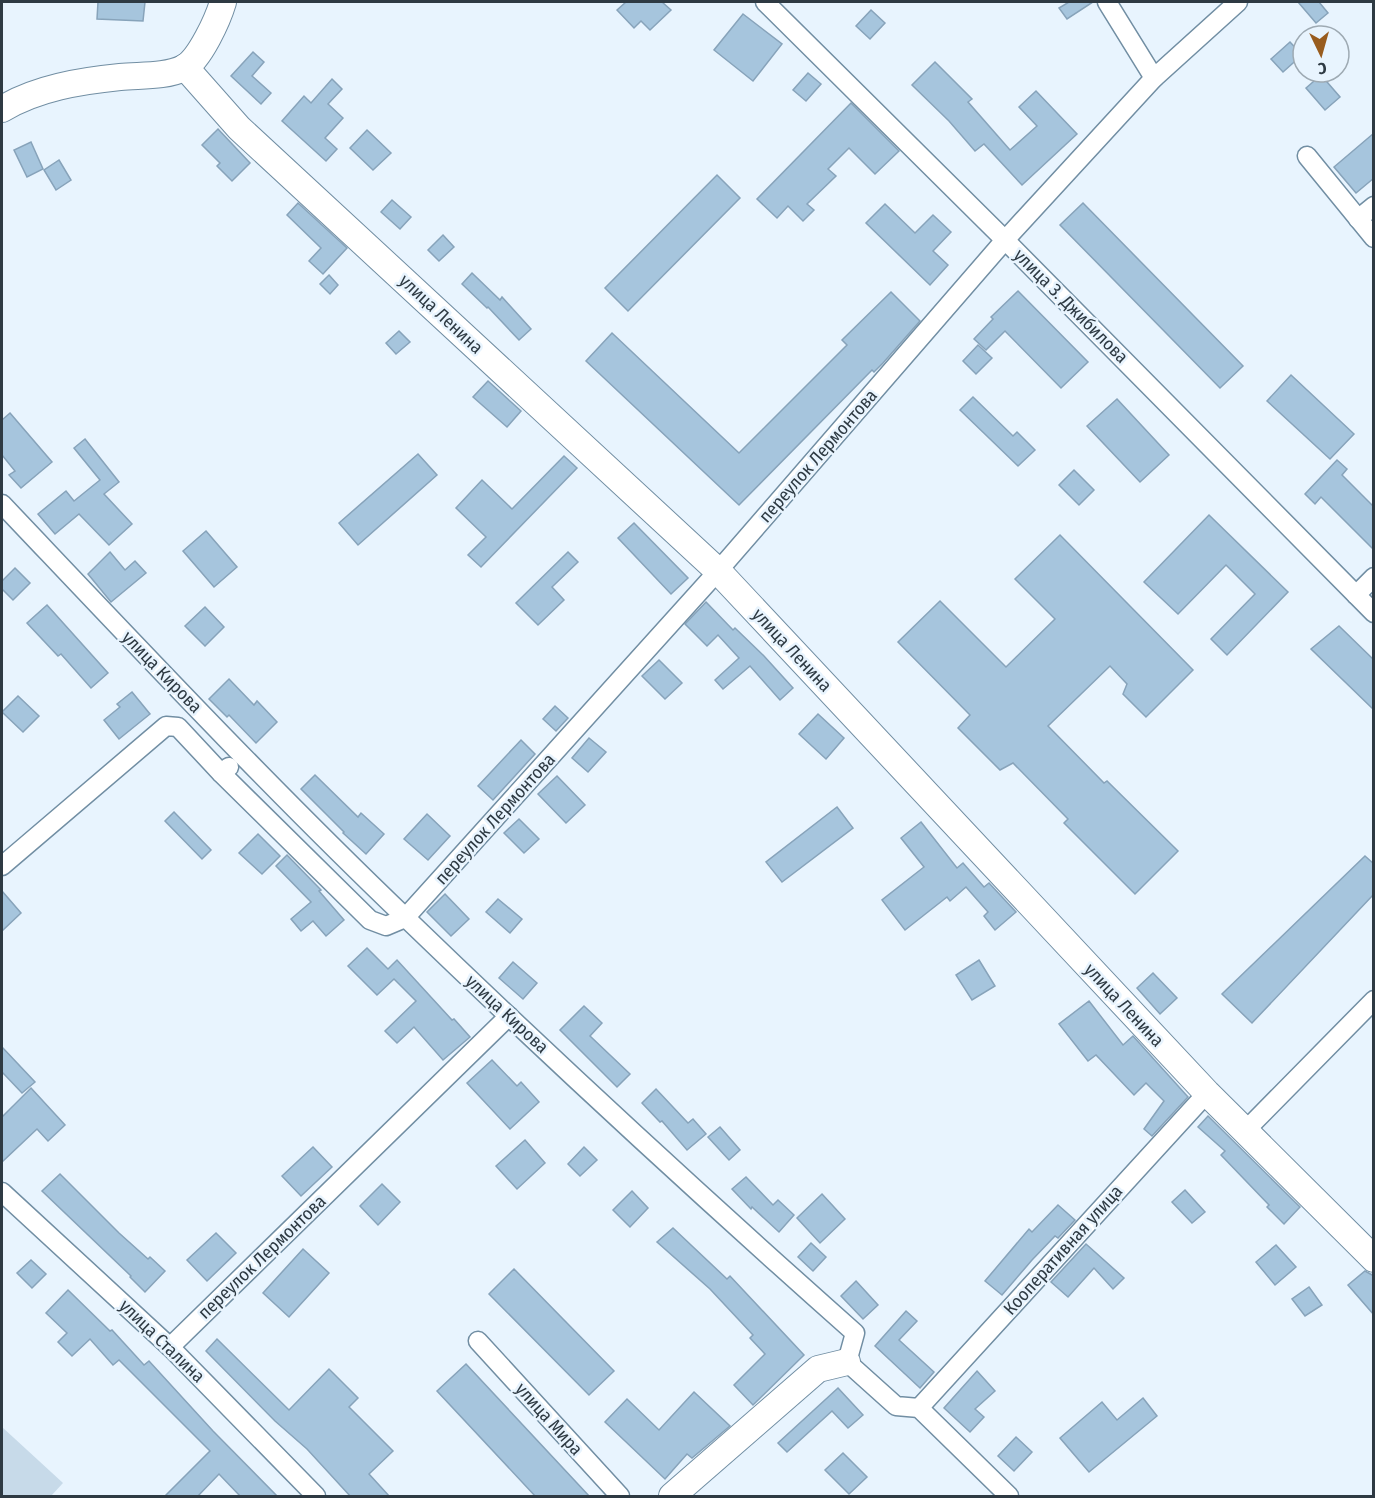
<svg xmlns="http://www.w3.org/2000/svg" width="1375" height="1498" font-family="'Fira Sans Condensed',sans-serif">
<rect width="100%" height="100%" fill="#e8f4fe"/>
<polygon fill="#c7dae9" points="2,1427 63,1483 51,1496 2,1496"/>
<g fill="#a6c5dd" stroke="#87a3ba" stroke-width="1.5">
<polygon points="98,2 145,2 143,21 97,19"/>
<polygon points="626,2 662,2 671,10 650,30 641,21 634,28 617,10"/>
<polygon points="1069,2 1093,2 1067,19 1059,8"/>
<polygon points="1298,2 1319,2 1328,13 1316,23"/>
<polygon points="871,10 885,23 870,39 856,26"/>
<polygon points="743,14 782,44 753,81 714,50"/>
<polygon points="1290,42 1302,55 1283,72 1271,59"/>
<polygon points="253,52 264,62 252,76 271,93 261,104 231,76"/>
<polygon points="935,62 972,99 968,102 1010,150 1037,126 1019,107 1036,91 1077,134 1022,185 984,144 975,151 949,121 912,85"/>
<polygon points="808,73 821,84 806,101 793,90"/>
<polygon points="1321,75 1340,97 1325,110 1306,88"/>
<polygon points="332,79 342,89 328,104 343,118 325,138 337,149 326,161 282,121 304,96 311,103"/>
<polygon points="851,103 899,151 875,174 849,148 828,169 836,176 807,204 814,210 803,221 788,206 777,218 757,199"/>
<polygon points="218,129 250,163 232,181 217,166 220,163 202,145"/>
<polygon points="367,130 391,153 373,170 350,148"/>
<polygon points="1374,133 1374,178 1356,193 1334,167"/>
<polygon points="31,142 43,169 27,177 14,150"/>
<polygon points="59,160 71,180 56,190 44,170"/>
<polygon points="717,175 740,198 628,311 605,288"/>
<polygon points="392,200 411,217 400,229 381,212"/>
<polygon points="298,203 347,248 323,274 309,261 321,248 287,215"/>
<polygon points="1083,203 1243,366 1220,388 1060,225"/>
<polygon points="885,204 915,233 933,215 951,232 933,251 948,265 930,285 866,223"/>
<polygon points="443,235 454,247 439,261 428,250"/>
<polygon points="472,273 500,300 502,297 531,329 519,340 488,307 487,308 462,284"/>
<polygon points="329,275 338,285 330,294 320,284"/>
<polygon points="1018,291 1088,362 1061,388 1005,331 986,350 974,339 993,319 991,317"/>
<polygon points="891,292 920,321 883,363 874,372 872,370 739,505 586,361 612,333 739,453 847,345 842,340"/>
<polygon points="399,331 410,342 396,354 386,343"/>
<polygon points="978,345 992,358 976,374 963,361"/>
<polygon points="1291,375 1354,434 1330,459 1267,401"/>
<polygon points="488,381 521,411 507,427 473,397"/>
<polygon points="973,397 1013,436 1017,432 1035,450 1018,466 960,410"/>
<polygon points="1117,399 1169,455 1140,482 1087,426"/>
<polygon points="10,413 52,462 21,488 9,475 15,471 2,455 2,420"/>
<polygon points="85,439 119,482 104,494 132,524 109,545 79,514 55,534 38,514 66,491 74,501 100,480 74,448"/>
<polygon points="418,454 437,475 358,545 339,523"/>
<polygon points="564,456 577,468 481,567 468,555 486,537 456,508 482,480 512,509"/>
<polygon points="1337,460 1347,469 1342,475 1374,507 1374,550 1321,497 1315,504 1305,494"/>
<polygon points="1074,470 1094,490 1079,505 1059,485"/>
<polygon points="1209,515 1288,592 1227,655 1211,639 1255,594 1226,565 1178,614 1144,582"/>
<polygon points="634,523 688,578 671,594 618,538"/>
<polygon points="206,531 237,567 214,587 183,551"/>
<polygon points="1060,535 1193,670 1146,717 1123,694 1127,684 1110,666 1048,726 1104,783 1107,781 1178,851 1135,894 1064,823 1068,819 1013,763 1000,770 958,728 970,715 898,642 940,601 1006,667 1055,619 1015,579"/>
<polygon points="110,552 125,570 135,561 146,573 111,602 88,574"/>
<polygon points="568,552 578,562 552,587 564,600 538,625 516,603"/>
<polygon points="15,568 30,583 13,600 2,589 2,581"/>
<polygon points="706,602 733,630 735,628 764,656 793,688 780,700 750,666 723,689 715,680 739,658 718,635 707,646 685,624"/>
<polygon points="47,605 108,673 91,688 61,654 58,656 27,623"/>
<polygon points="205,607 224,627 205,646 185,626"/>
<polygon points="1339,626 1374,660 1374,710 1311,649"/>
<polygon points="659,660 682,683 665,699 642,676"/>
<polygon points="229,679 254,705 257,701 277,722 256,743 229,715 227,717 209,699"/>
<polygon points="132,692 150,714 119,739 104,720 120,707 117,704"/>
<polygon points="18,696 39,716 23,732 2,712"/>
<polygon points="555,706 568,718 556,731 543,719"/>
<polygon points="818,714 844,738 826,759 799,734"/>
<polygon points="589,738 606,752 588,772 572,758"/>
<polygon points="521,740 535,754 493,800 478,786"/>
<polygon points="315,775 358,817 361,813 384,834 366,854 343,833 344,832 301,789"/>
<polygon points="557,776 585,805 566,823 538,794"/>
<polygon points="837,807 853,828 782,882 766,862"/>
<polygon points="174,812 211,850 202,859 165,821"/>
<polygon points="427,814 450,836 428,860 404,839"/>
<polygon points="519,819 539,839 524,853 504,833"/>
<polygon points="921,822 957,868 963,863 984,887 989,883 1016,912 995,930 984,916 988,912 966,887 950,901 947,897 905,930 882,900 924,867 901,838"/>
<polygon points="258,834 280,856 262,874 239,853"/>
<polygon points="287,855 321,890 319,891 344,920 326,936 313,921 301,931 291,919 311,902 276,866"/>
<polygon points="1365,856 1374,864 1374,894 1252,1023 1222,994"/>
<polygon points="2,891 21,913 2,931"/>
<polygon points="445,894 469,919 451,936 427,912"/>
<polygon points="498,899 522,919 510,933 486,912"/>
<polygon points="367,948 388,969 397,960 452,1020 454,1019 470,1037 443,1060 414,1027 397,1043 385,1031 416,1001 394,979 377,995 348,966"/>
<polygon points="979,960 995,986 972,1000 956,975"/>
<polygon points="513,962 537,983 523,999 499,978"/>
<polygon points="1153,973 1177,998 1160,1014 1137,988"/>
<polygon points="1089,1001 1123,1045 1133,1036 1188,1097 1152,1136 1144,1129 1164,1101 1146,1083 1134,1095 1096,1055 1088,1061 1059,1024"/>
<polygon points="584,1006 602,1023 590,1036 630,1074 617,1087 560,1030"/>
<polygon points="2,1047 35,1082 22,1093 2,1072"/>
<polygon points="492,1060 517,1086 521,1082 539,1102 510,1129 467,1083"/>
<polygon points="31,1088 65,1125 48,1141 37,1129 2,1162 2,1117"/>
<polygon points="656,1089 688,1123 693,1119 706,1134 687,1150 662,1121 660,1122 642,1103"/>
<polygon points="1208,1116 1300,1207 1284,1224 1267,1207 1269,1205 1221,1155 1225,1151 1198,1127"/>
<polygon points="720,1127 740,1150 729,1160 708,1137"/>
<polygon points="525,1140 545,1163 517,1189 496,1166"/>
<polygon points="313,1147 332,1167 301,1196 282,1176"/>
<polygon points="584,1147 597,1160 580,1176 568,1164"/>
<polygon points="60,1174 119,1233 148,1259 150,1257 165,1271 145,1292 130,1277 131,1276 42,1191"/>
<polygon points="746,1177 773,1205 778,1200 794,1215 779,1232 752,1207 751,1209 732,1189"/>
<polygon points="382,1184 400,1202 378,1225 360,1206"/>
<polygon points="1185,1190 1205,1212 1192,1223 1172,1202"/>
<polygon points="632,1191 648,1208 630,1227 613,1210"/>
<polygon points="822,1194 845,1219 820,1243 797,1218"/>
<polygon points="1058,1205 1075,1220 1058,1238 1055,1236 1032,1260 1002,1295 985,1281 1029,1229 1032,1232"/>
<polygon points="673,1228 727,1279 730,1276 804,1355 753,1405 734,1385 765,1354 750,1338 753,1335 710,1289 657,1242"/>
<polygon points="216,1233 236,1253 207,1281 187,1260"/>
<polygon points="811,1243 826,1257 813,1271 798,1257"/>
<polygon points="1086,1244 1124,1278 1113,1289 1094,1268 1068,1297 1051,1282"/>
<polygon points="1276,1245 1296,1267 1275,1285 1256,1262"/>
<polygon points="303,1249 329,1273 289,1317 263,1293"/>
<polygon points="31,1260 46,1274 32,1288 17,1273"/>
<polygon points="514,1269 614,1371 589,1395 489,1294"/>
<polygon points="1365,1271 1374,1276 1374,1315 1348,1285"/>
<polygon points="856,1281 878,1305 863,1319 841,1296"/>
<polygon points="1309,1287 1322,1305 1305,1316 1292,1299"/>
<polygon points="68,1290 110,1331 112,1330 144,1365 149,1361 213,1431 278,1497 241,1497 219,1474 197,1497 164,1497 210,1451 119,1360 113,1365 90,1339 72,1356 58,1342 67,1333 46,1313"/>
<polygon points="906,1311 917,1321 899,1340 934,1372 920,1388 875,1346"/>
<polygon points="217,1339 289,1410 329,1369 358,1398 349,1407 393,1451 369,1474 390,1497 351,1497 307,1449 275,1421 206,1351"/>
<polygon points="466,1364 590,1497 536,1497 437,1391"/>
<polygon points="977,1371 995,1391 975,1409 984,1417 970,1432 944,1408"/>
<polygon points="838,1388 863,1415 848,1428 832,1411 787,1452 778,1443"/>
<polygon points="694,1392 730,1426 692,1458 687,1454 665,1479 605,1422 627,1399 659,1430"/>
<polygon points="1143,1398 1157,1416 1089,1472 1060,1438 1102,1402 1117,1420"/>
<polygon points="1016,1437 1032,1452 1014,1471 998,1456"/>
<polygon points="843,1453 867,1477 849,1494 825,1470"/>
</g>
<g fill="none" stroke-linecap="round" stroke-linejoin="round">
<g stroke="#718ea3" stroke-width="21">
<g id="street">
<polyline points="765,2 1005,240 1374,613"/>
<polyline points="1107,2 1154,78"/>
<polyline points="1307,156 1374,238"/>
<polyline points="1358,219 1374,206"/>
<path d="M2,504C135,644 267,785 407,919C553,1060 703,1198 855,1333L847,1362L896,1406L919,1408L1009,1496"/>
<polyline points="1356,595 1374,577"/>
<polyline points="221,773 370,920 386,926 405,918 718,571 1005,240 1154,78 1238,2"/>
<polyline points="2,866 166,726 178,727 221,773 229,767"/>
<polyline points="1244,1132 1374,1000"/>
<polyline points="2,1192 170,1347 316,1496"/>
<polyline points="478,1341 620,1496"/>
<polyline points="170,1347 509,1016"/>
<polyline points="919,1408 1207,1093"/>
</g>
</g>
<g stroke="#718ea3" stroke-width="28">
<g id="secondary">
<polyline points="185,67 239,128 718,571 1207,1093 1374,1259"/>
<path d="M2,109C37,88 80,81 120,77C141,75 165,77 184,68C200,59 218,19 223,2"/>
<polyline points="672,1496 818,1369 847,1362"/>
</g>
</g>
<use href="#street" stroke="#fff" stroke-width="18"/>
<use href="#secondary" stroke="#fff" stroke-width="26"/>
</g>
<g text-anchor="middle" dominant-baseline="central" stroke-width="5" stroke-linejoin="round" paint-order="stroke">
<g font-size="18" fill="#2e3a43" stroke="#e8f4fe">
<text transform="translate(1071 306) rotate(45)">улица З. Джибилова</text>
<text transform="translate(441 314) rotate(43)">улица Ленина</text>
<text transform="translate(818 456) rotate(-49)">переулок Лермонтова</text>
<text transform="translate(792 650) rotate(47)">улица Ленина</text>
<text transform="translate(162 672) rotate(46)">улица Кирова</text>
<text transform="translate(495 819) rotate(-48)">переулок Лермонтова</text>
<text transform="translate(1124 1005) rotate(47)">улица Ленина</text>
<text transform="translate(507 1014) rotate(43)">улица Кирова</text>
<text transform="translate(1063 1250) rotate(-48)">Кооперативная улица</text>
<text transform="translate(262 1257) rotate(-44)">переулок Лермонтова</text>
<text transform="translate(162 1341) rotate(44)">улица Сталина</text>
<text transform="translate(549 1419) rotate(48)">улица Мира</text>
</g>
</g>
<rect width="1375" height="1498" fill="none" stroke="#2e3a43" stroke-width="6"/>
<g transform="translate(1321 54) rotate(175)"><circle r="28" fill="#e8f4fe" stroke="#9eaab3" stroke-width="1.5"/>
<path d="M0-4.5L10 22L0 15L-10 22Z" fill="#985c1e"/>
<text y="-9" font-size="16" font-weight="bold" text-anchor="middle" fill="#2e3a43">С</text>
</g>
</svg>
